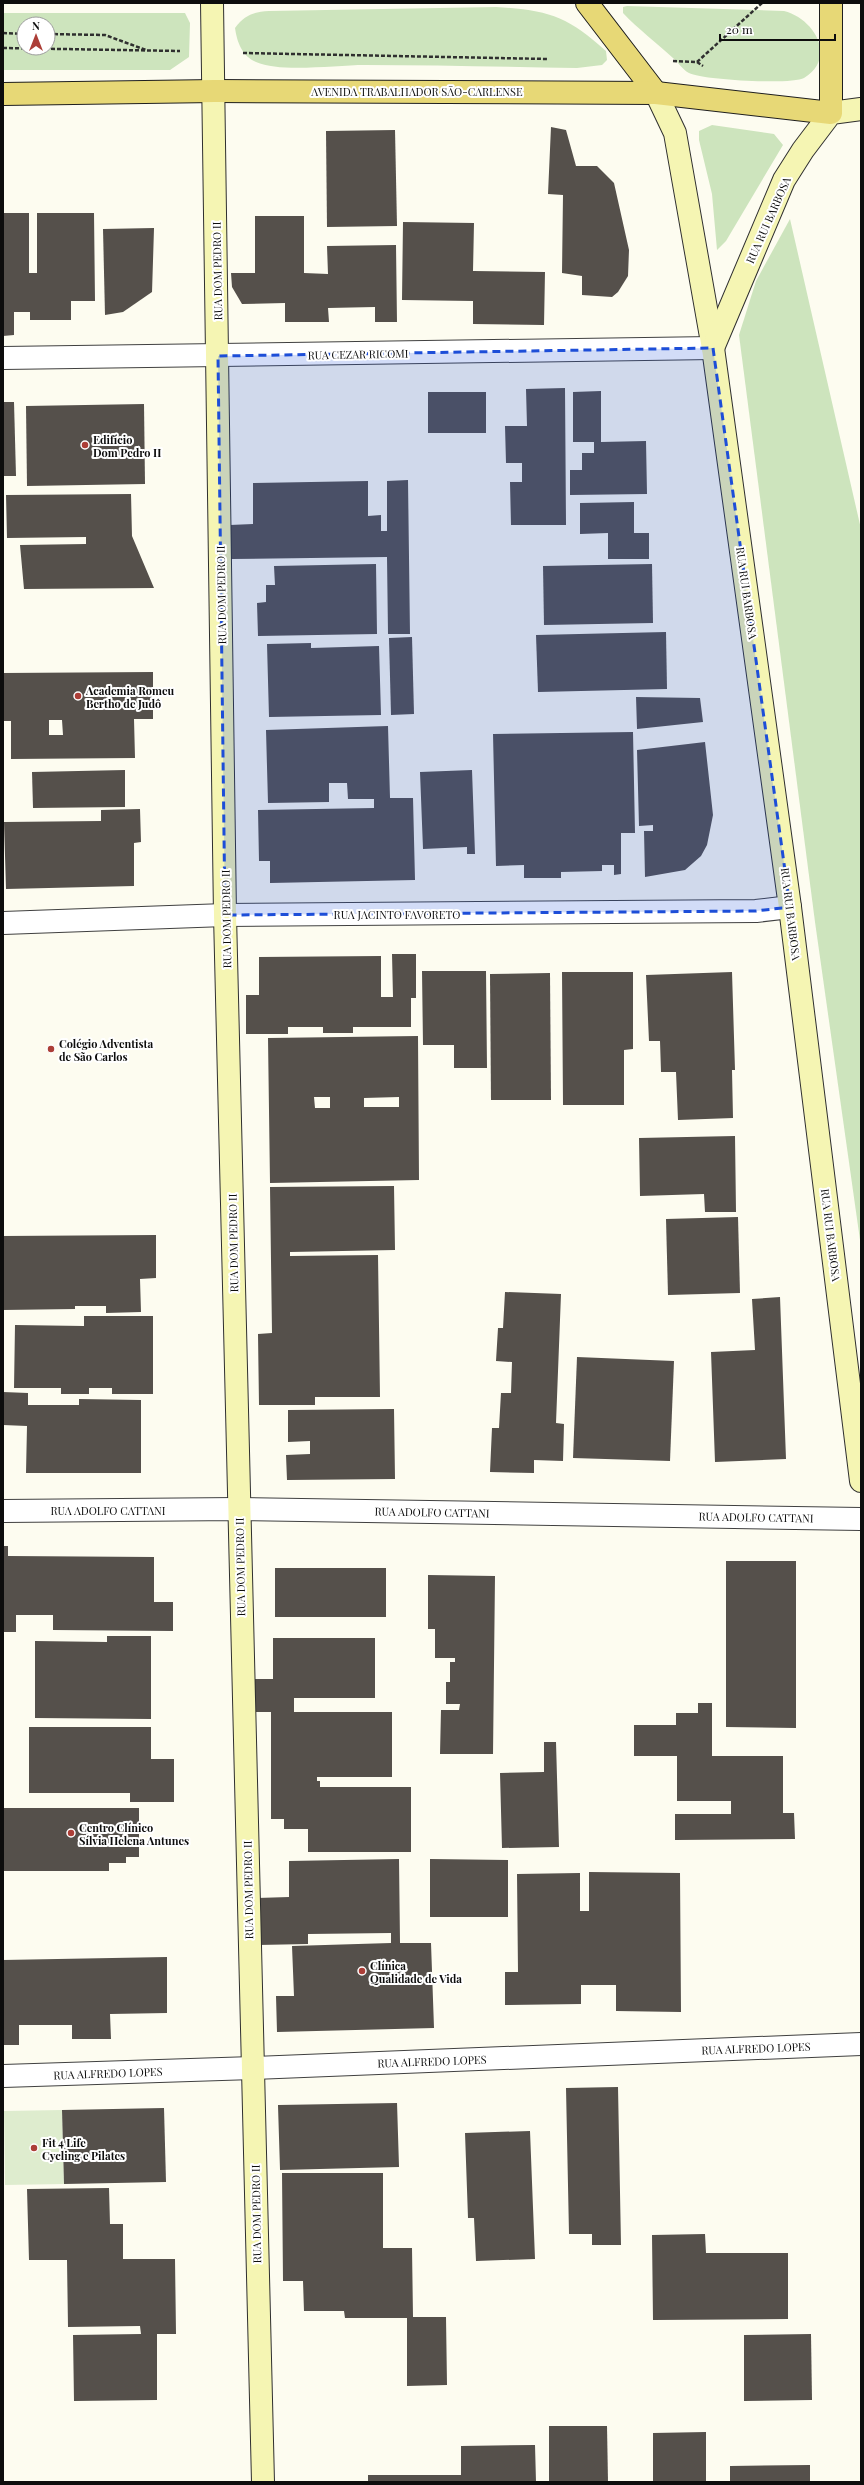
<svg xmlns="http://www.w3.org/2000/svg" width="864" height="2485" font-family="'Playfair Display',serif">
<rect width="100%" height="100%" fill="#fdfcf0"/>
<g fill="#cde4bd" fill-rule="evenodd">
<path d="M627,6L784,11C815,19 837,58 804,78C792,85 702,80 689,73C683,70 678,62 673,58C657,43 638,29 623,13V7Z"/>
<path d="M496,7C548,10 567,16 606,51L607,60L602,65L577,68C506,67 435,65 365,65C335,65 281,73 256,62C242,56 237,42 235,28C245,15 253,12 269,11Z"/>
<path d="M3,13H185L190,23L189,57L170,70H3ZM24,24H48V48H24Z"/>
<polygon points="712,125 774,134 783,145 726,241 717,250 712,194 699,140 699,131"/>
<polygon points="790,219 861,529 861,1247 815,922 739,335 756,281"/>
</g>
<polygon fill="#deecce" points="62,2110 64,2184 5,2185 4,2111"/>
<g fill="#55504b" fill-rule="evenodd">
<polygon points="551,127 566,130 576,166 597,166 614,183 629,250 628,276 618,292 612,297 582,295 582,276 562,273 563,195 548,194"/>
<polygon points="395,130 397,226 327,227 326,131"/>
<polygon points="3,213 29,213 29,273 37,273 37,213 94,213 95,301 71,301 71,320 30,320 30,312 14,312 14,335 3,336"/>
<polygon points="255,216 304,216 304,273 328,274 327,246 396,245 397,322 375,322 375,307 328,308 329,322 285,322 285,303 242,304 232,287 231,273 255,273"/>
<polygon points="403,222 474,223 473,271 545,272 544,325 473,324 473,301 402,300"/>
<polygon points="154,228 152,292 123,312 105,315 103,229"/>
<polygon points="565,388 566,525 511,525 510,482 522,482 522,463 506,463 505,426 527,426 526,389"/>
<polygon points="601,391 601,442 646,441 647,494 570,495 570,470 582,470 582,453 594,453 594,442 573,442 573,392"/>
<rect x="428" y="392" width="58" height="41"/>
<polygon points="3,402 14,402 16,476 3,476"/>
<polygon points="144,404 145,484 27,486 26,406"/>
<polygon points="408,480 410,634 388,634 387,557 231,559 230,525 253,524 253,483 368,481 368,516 381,515 381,531 387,531 387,481"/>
<polygon points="131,494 132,536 154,588 24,589 20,545 86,544 86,537 7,538 6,495"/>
<polygon points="634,502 634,533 649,533 649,559 608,559 608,533 580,534 580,503"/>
<polygon points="376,564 377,634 258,636 257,603 266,602 266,585 275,585 274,566"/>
<polygon points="652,564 653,623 544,625 543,566"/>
<polygon points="666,632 667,689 538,692 536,635"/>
<polygon points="412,637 414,714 391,715 389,638"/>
<polygon points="311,643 311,648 379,646 381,715 269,717 267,644"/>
<path d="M153,672V719H134L135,758L11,759V721H3V673ZM49,720H62L63,735H49Z"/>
<polygon points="636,697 700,698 703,722 637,729"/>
<polygon points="388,726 390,798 413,798 415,880 270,883 270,861 259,861 258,810 374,808 374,799 348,799 347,783 329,783 329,802 268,803 266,730"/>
<polygon points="633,732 635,833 621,833 621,874 614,875 614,865 602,865 602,871 561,872 561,878 524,878 524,865 496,866 493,734"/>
<polygon points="705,742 713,815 707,845 701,856 685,870 645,877 644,831 653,831 653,825 639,826 637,750"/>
<polygon points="125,770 125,807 33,808 32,772"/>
<polygon points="472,770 475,854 467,854 467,847 423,849 420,772"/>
<polygon points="140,809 141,842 134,843 134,886 6,889 4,822 101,821 101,810"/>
<polygon points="392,954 416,954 416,998 411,998 411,1027 353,1027 353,1033 323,1033 323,1027 288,1027 288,1034 246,1034 246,995 259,995 259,957 381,956 381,997 393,997"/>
<polygon points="422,971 486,971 487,1068 454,1068 454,1045 423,1045"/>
<polygon points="562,972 633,972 633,1049 624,1050 624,1105 563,1105"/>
<polygon points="732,972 735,1070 732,1070 733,1118 678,1120 676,1072 661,1072 660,1041 649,1041 646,975"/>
<polygon points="550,973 551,1100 491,1100 490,974"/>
<path d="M418,1036L419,1180L270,1183L268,1038ZM314,1097H330V1108H315ZM399,1097V1107H364V1098Z"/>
<polygon points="735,1136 736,1212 705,1212 704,1194 640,1196 639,1138"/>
<polygon points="394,1186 395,1250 290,1252 290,1256 378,1255 380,1397 315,1397 315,1405 259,1405 258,1334 272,1333 270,1187"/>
<polygon points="738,1217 740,1293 668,1295 666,1219"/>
<polygon points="156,1235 156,1278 140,1279 141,1312 106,1313 106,1306 75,1306 75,1309 3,1310 3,1236"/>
<polygon points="505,1292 561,1294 556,1423 564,1424 563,1461 534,1460 534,1473 490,1472 492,1428 499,1428 501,1393 511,1393 512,1362 496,1361 498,1328 503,1328"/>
<polygon points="780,1297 786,1459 715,1462 711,1352 755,1350 752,1299"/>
<polygon points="84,1316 153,1316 153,1394 112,1394 112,1388 89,1388 89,1394 61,1394 61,1388 14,1388 15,1325 84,1326"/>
<polygon points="577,1357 674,1361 670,1461 573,1458"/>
<polygon points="3,1392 28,1393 28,1405 79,1405 79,1399 141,1400 141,1473 26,1473 27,1426 3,1425"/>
<polygon points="394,1409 395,1479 287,1480 286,1455 310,1454 310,1441 288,1442 288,1410"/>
<polygon points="3,1546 8,1546 8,1556 154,1557 154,1602 173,1602 173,1631 53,1630 53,1615 16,1615 16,1632 3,1632"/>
<polygon points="726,1561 796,1561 796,1728 726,1727"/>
<rect x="275" y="1568" width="111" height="49"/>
<polygon points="428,1575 495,1576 493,1754 440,1754 441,1710 459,1710 460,1704 446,1704 446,1682 450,1682 450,1662 455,1662 455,1658 435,1658 435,1629 428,1629"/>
<polygon points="107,1636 151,1636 151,1719 35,1718 35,1641 107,1642"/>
<polygon points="273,1638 375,1638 375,1698 294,1698 294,1712 392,1712 392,1777 317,1777 317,1781 320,1781 320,1787 411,1787 411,1852 308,1852 308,1829 284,1829 284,1819 271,1819 271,1712 253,1712 253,1679 273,1679"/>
<polygon points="698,1703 712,1703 712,1756 783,1756 783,1813 794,1813 795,1839 675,1840 675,1814 731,1814 731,1801 677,1801 677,1756 634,1756 634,1725 676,1725 676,1713 698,1713"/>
<polygon points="29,1727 151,1727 151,1759 174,1759 174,1802 130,1802 130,1793 29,1793"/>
<polygon points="544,1742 556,1742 559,1847 502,1848 500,1773 544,1772"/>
<polygon points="3,1808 139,1808 139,1857 126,1857 126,1863 109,1863 109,1871 3,1871"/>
<polygon points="399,1859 400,1943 393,1943 431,1943 434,2028 277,2032 276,1996 294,1996 292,1946 391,1943 391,1933 308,1934 308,1944 258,1945 257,1898 289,1897 289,1861"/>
<polygon points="430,1859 508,1860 508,1917 430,1917"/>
<polygon points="589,1872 680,1873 681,2012 616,2011 616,1985 581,1985 581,2004 505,2005 505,1972 518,1972 517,1874 580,1873 580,1911 589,1911"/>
<polygon points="167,1957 167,2013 110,2014 111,2039 72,2039 72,2025 19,2025 19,2045 3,2045 3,1960"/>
<polygon points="618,2087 621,2245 592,2245 592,2234 569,2234 566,2088"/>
<polygon points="397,2103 399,2167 280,2170 278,2105"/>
<polygon points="164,2108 166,2182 64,2184 62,2110"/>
<polygon points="530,2131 535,2259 476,2261 474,2218 468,2218 465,2133"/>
<polygon points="282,2173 383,2173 383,2248 412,2248 413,2317 446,2317 447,2385 407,2386 407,2318 345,2318 344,2311 304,2311 303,2281 283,2281"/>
<polygon points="109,2188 110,2224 123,2224 123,2259 175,2259 176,2334 157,2334 157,2400 74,2401 73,2335 141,2334 140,2326 68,2327 67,2260 29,2260 27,2189"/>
<polygon points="705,2234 706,2253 788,2253 788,2319 653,2320 652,2235"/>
<polygon points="811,2334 812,2400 744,2401 744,2335"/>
<polygon points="549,2426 607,2426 608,2482 549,2482"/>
<polygon points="706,2432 706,2482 653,2482 653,2433"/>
<polygon points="535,2445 536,2482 368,2482 368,2475 461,2475 461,2446"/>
<polygon points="810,2465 810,2482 730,2482 730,2466"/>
</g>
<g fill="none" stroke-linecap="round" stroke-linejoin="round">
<g stroke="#404040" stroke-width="24">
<g id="street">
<polyline points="3,358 713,348"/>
<polyline points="3,923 225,915 756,911 790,907"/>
<polyline points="3,1511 238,1509 861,1519"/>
<polyline points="3,2076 253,2068 861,2044"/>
</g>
</g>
<g stroke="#2f2f2f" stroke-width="24">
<g id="secondary">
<polyline points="212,3 225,915 263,2482"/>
<polyline points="656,93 675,133 713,348 790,907 861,1481"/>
<polyline points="713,348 784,180 803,150 831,113 861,109"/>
</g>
</g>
<g stroke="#1e1e1e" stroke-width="24">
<g id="primary">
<polyline points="587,3 656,93"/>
<polyline points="3,94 215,91 656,93 831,113 831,3"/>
</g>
</g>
<g stroke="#2f2f2f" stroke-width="2.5" stroke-dasharray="4 2" stroke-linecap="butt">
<polyline points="3,33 24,34"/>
<polyline points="48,34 105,35 146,50"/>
<polyline points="3,48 180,51"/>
<polyline points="243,53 548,59"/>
<polyline points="673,61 697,62 703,66"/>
<polyline points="697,62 762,3"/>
</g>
<use href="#street" stroke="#fff" stroke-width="22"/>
<use href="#secondary" stroke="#f5f5b3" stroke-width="22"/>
<use href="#primary" stroke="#e7d876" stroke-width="22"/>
</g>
<path fill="#1d4ed8" fill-opacity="0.2" stroke="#1d4ed8" stroke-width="3" stroke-dasharray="8 5" stroke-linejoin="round" d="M713,348L790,907L756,911L225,915L218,356Z"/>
<g fill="#ac3e37" stroke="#fff" stroke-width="1.5">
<circle cx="85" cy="445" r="4"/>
<circle cx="78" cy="696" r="4"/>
<circle cx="51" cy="1049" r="4"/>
<circle cx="71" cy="1833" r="4"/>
<circle cx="362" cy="1971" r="4"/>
<circle cx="34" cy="2148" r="4"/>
</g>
<g text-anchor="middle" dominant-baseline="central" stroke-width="4" stroke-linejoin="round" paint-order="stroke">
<g font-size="11" fill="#0d0d0d" stroke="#fff">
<text x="417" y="91">AVENIDA TRABALHADOR SÃO-CARLENSE</text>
<text transform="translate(768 220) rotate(-66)">RUA RUI BARBOSA</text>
<text transform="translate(217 271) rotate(-91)">RUA DOM PEDRO II</text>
<text transform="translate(358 354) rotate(-1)">RUA CEZAR RICOMI</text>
<text transform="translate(747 593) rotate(82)">RUA RUI BARBOSA</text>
<text transform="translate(221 595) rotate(-91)">RUA DOM PEDRO II</text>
<text x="397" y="914">RUA JACINTO FAVORETO</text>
<text transform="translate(791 914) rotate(83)">RUA RUI BARBOSA</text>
<text transform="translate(226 919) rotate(-91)">RUA DOM PEDRO II</text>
<text transform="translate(831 1235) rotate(83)">RUA RUI BARBOSA</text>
<text transform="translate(233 1243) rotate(-91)">RUA DOM PEDRO II</text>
<text x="108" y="1510">RUA ADOLFO CATTANI</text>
<text transform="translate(432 1512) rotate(1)">RUA ADOLFO CATTANI</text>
<text transform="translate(756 1517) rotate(1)">RUA ADOLFO CATTANI</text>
<text transform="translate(240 1567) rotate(-91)">RUA DOM PEDRO II</text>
<text transform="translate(248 1890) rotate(-91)">RUA DOM PEDRO II</text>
<text transform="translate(756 2048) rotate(-2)">RUA ALFREDO LOPES</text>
<text transform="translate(432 2061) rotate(-2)">RUA ALFREDO LOPES</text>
<text transform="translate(108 2073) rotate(-2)">RUA ALFREDO LOPES</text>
<text transform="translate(256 2214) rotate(-91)">RUA DOM PEDRO II</text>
</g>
<g font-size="11" font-weight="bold" fill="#0d0d0d" stroke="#fff" text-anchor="start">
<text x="93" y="439">Edifício<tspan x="93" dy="13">Dom Pedro II</tspan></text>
<text x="86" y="690">Academia Romeu<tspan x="86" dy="13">Bertho de Judô</tspan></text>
<text x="59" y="1043">Colégio Adventista<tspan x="59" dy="13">de São Carlos</tspan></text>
<text x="79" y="1827">Centro Clínico<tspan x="79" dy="13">Sílvia Helena Antunes</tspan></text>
<text x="370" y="1965">Clínica<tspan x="370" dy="13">Qualidade de Vida</tspan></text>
<text x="42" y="2142">Fit 4 Life<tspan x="42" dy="13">Cycling e Pilates</tspan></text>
</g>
</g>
<rect width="864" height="2485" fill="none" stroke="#0d0d0d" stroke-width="8"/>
<g transform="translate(36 36)"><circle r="19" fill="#ffffff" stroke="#9e9e9e"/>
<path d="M0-3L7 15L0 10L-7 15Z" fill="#ac3e37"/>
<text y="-6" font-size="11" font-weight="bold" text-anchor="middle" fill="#0d0d0d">N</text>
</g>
<path d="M720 34v6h115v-6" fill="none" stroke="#0d0d0d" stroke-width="2"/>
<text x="726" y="34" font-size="12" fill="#0d0d0d" stroke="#ffffff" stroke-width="3" paint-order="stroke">20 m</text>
</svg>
